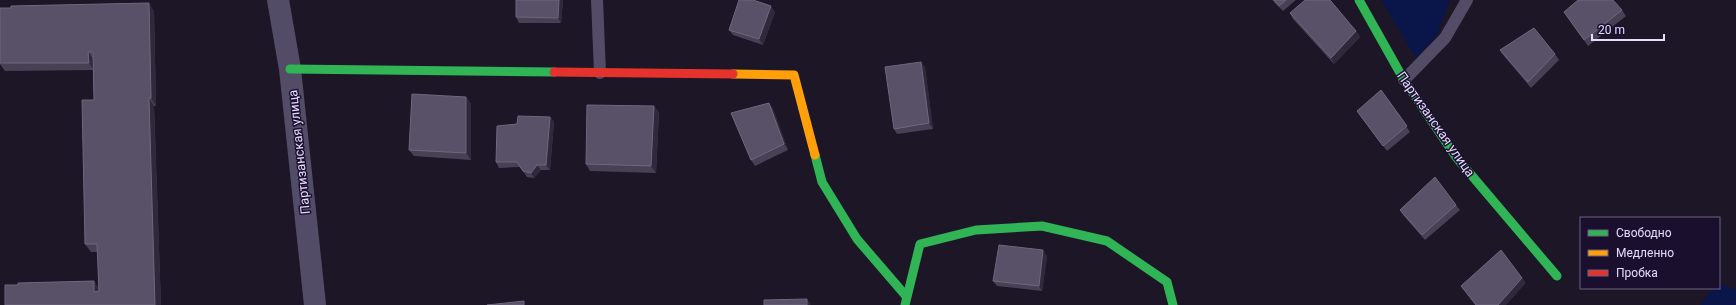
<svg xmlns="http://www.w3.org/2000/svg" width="1736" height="305" font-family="Roboto,sans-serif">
<rect width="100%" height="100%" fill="#1c1627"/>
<g fill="#0a154a">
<polygon points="1381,0 1450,0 1436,37 1416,58"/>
<polygon points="1719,283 1736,290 1736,305 1700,305 1714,288 1719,288"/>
</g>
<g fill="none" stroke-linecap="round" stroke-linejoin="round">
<g stroke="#524c67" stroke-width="12">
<polyline points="597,0 600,73"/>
<polyline points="1404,80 1445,38 1467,0"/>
</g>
<polyline stroke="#524c67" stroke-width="22" points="278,0 290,69 315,305"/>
<g stroke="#30b455" stroke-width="9">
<polyline points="1359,0 1404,80 1456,157 1557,276"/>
<polyline points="290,69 554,72"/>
<polyline points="815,155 822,182 857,239 906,296"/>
<polyline points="905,305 920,244 976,230 1042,226 1107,241 1167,282 1173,305"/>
</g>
<polyline stroke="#ff9f0a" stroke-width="9" points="733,74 794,75 815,155"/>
<polyline stroke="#e5322d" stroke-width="9" points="554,72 733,74"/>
</g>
<g fill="#484155">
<polygon points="516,0 563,0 561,23 519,23 516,17"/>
<polygon points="1272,0 1296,0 1283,11"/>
<polygon points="0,8 154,11 156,106 154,106 161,305 18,285 94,281 98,288 98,252 91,252 85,244 94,100 93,70 5,71 0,64"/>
<polygon points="1622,10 1626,16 1588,46 1564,12"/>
<polygon points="775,12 763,45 733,35 729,30"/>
<polygon points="1290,13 1356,31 1360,37 1334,64 1293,19"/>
<polygon points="1500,50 1555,54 1559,60 1531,88 1504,56"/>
<polygon points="925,67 933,129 897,134 894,129"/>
<polygon points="1381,90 1410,132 1387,151 1361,116"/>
<polygon points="466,97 471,104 471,160 414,156 409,150"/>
<polygon points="769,103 773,109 788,150 755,166 751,160"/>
<polygon points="654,106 659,113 656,173 590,171 586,164"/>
<polygon points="550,117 554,122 550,170 541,170 534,178 527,177 520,167 499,168 496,162 517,124"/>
<polygon points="1456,205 1460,210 1425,240 1404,216 1400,210"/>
<polygon points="1047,256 1042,291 997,286 993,281"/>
</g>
<g fill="#2f293b">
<polygon points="559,0 563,0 561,23 558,18"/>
<polygon points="149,3 154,11 156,106 151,98"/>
<polygon points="771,6 775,12 763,45 759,39"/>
<polygon points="1356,31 1360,37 1334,64 1331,58"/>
<polygon points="88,52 94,60 94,70 89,63"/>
<polygon points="921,62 925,67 933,129 929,123"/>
<polygon points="466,97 471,104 471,160 466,153"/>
<polygon points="149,98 154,106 161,305 155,305"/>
<polygon points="769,103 773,109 788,150 784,144"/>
<polygon points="654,106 659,113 656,173 651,166"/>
<polygon points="550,117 554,122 550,170 546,165"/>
<polygon points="537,165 541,170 534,178 531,173"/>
<polygon points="1043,250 1047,256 1042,291 1039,286"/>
<polygon points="1522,278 1526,283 1506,305 1498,305"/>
<polygon points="94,281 99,289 100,299 94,292"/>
<polygon points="807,299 811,304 810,305 807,305"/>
</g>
<g fill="#595167" stroke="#6f677f">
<polygon points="516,0 559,0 558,18 516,17"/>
<polygon points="739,0 753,0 771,6 759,39 729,30"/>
<polygon points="1274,0 1286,0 1279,6"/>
<polygon points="1305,0 1330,0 1356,31 1331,58 1290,13"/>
<polygon points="1578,0 1613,0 1622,10 1584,40 1564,12"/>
<polygon points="149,3 151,98 149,98 155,305 5,305 5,285 18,285 18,283 94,281 94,292 99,291 97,244 85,244 82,100 94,100 93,52 88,52 89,63 0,63 0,8 11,8 11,6"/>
<polygon points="1534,28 1555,54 1528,82 1500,50"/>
<polygon points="921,62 929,123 894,129 885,67"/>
<polygon points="1381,90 1407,126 1383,146 1357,111"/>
<polygon points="412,94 466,97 466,153 409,150"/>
<polygon points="769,103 784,144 751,160 731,113"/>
<polygon points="587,105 654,106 651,166 586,164"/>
<polygon points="518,116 550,117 546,165 537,165 531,173 523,171 517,162 496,162 497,126 517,124"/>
<polygon points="1435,177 1456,205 1422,235 1400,210"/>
<polygon points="999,245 1043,250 1039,286 993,281"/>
<polygon points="1501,250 1522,278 1498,305 1476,305 1461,286"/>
<polygon points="807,299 807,305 764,305 764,300"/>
<polygon points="524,301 524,305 487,305"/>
</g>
<g text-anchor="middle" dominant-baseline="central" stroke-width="3" stroke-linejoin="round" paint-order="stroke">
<g font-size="13" fill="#e7dcff" stroke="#1a102d">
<text transform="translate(1436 124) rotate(55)">Партизанская улица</text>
<text transform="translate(299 152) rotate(-96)">Партизанская улица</text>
</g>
</g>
<rect x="1580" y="217" width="140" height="72" fill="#1a102d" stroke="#6c6281"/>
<rect x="1588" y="230" width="20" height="6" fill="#30b455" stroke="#6c6281"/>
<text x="1616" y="237" font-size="12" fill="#e7dcff">Свободно</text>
<rect x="1588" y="250" width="20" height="6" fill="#ff9f0a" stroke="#6c6281"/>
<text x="1616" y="257" font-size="12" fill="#e7dcff">Медленно</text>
<rect x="1588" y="270" width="20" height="6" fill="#e5322d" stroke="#6c6281"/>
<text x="1616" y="277" font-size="12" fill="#e7dcff">Пробка</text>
<path d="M1592 34v6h72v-6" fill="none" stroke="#e7dcff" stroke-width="2"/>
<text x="1598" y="34" font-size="12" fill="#e7dcff" stroke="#1a102d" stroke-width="3" paint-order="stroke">20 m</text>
</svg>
